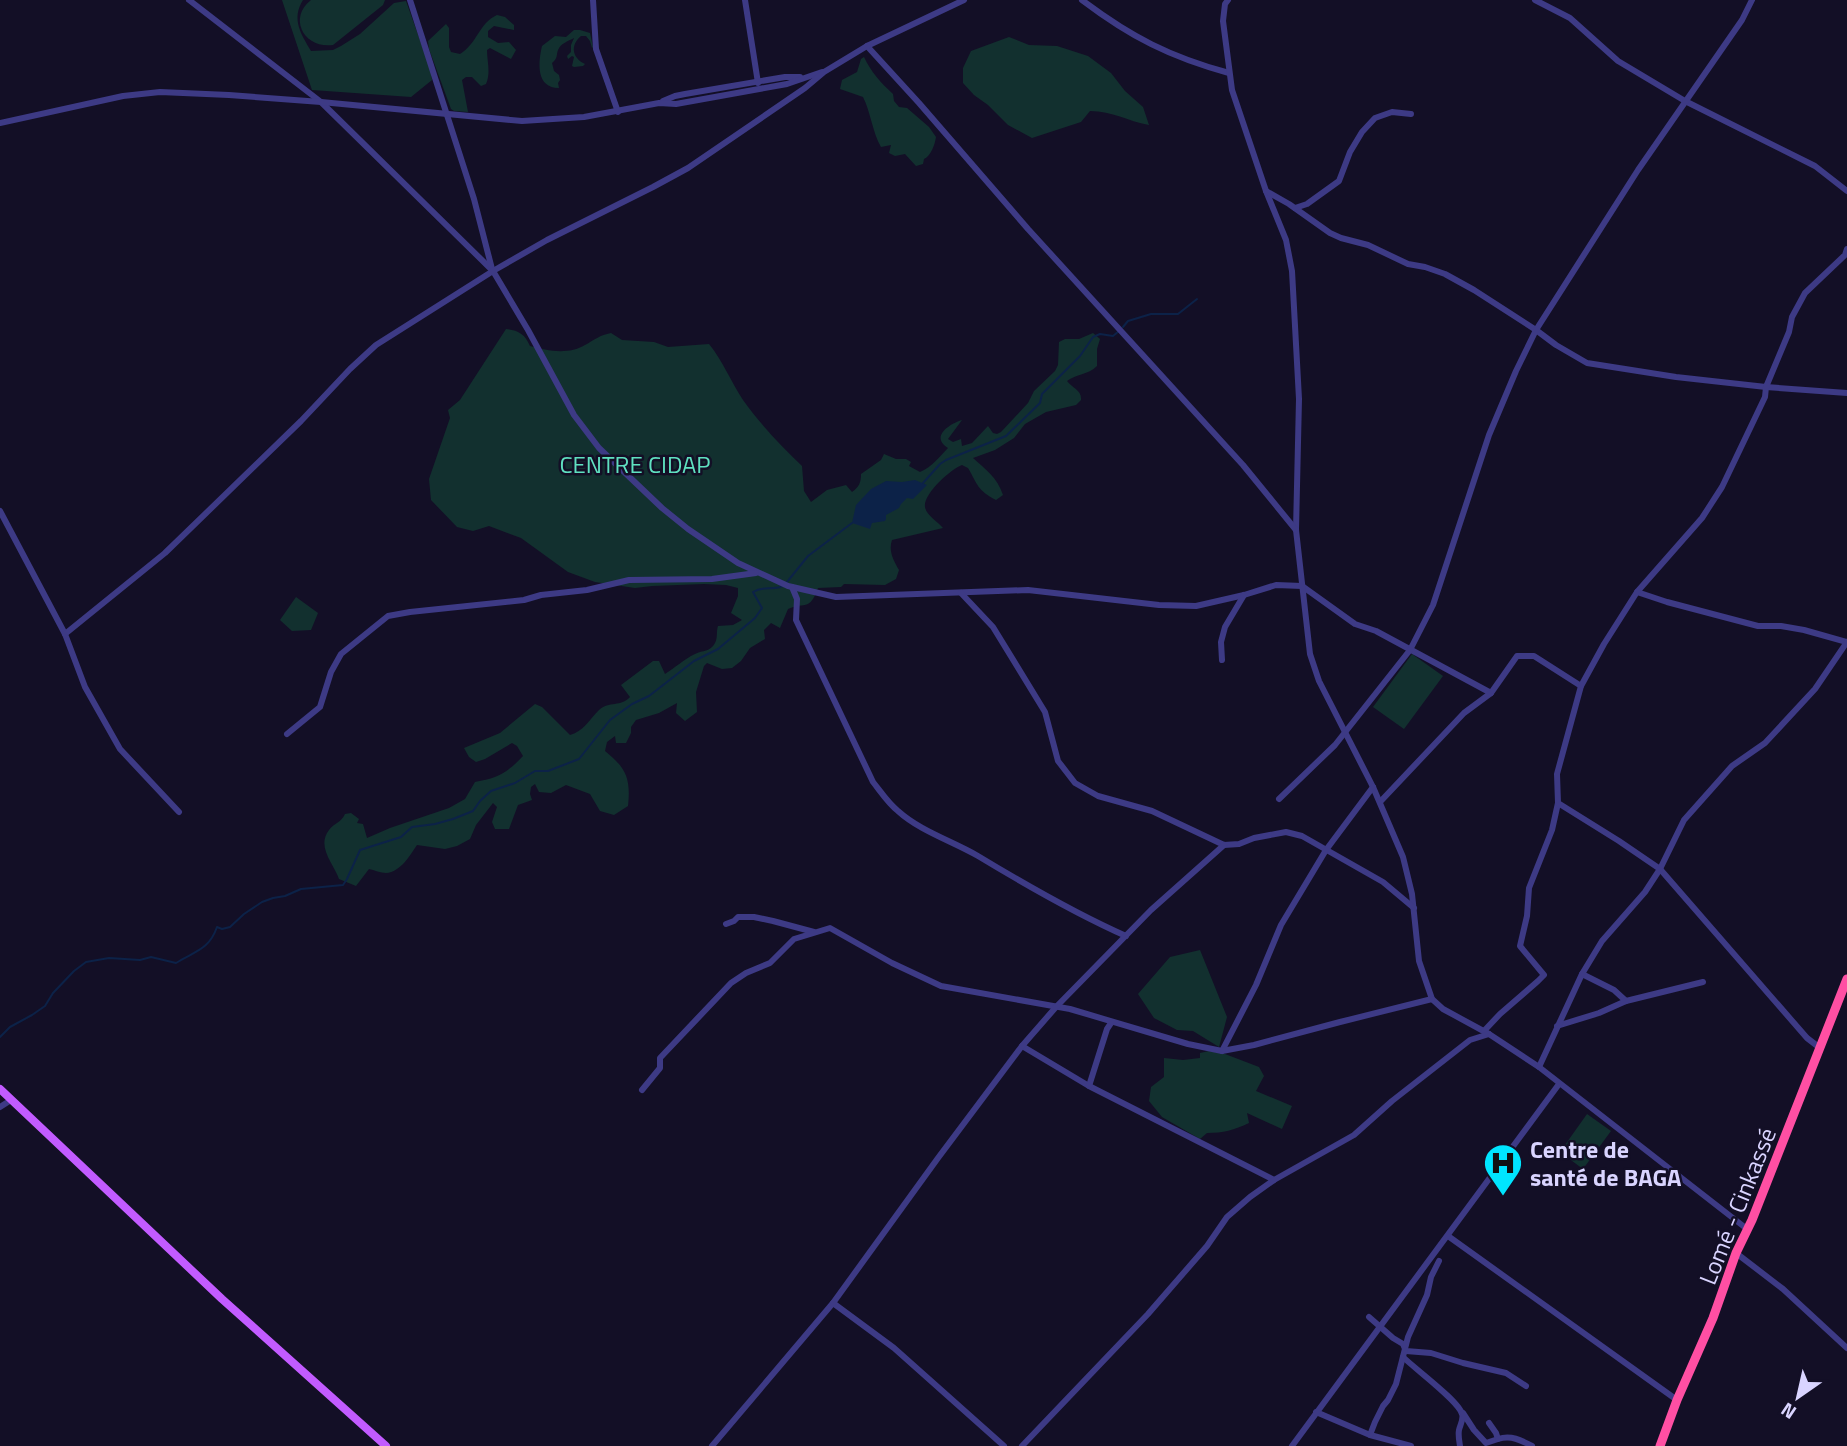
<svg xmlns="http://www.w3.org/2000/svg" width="1847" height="1446" font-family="'Titillium Web',sans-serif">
<rect width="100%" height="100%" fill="#130f26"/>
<g fill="#12302f">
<path d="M282,0H303C291,19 301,34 311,51L333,50L341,46L360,34L394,3L406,1L431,71L432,80L411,97L312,90Z"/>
<path d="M311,0H385L383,5L333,45C305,49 287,19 311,0Z"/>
<path d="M497,15L505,17L514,25V30L494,26L488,31V37L498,43L509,42L516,50L511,59L490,48L487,50C487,61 491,73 486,84L481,86L472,77H466L462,80L468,112L454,111L451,109L429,49L428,41L446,24L449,28V47L451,52L460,54C477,44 479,23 497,15Z"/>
<path d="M574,30H580L590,33L593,47L592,48L590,41L586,36H581C570,45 572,58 585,64L583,66L574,67L572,66L574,57L572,56L568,59L567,56L571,52V45L574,38C568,41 560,44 558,50C556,56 558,58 552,63L554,71L559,75L560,80L558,83L559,88C536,88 538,63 542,46L555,36L566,37Z"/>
<path d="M1009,37L1029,45L1057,46L1088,56L1111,73L1125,91L1143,107L1149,125C1127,121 1113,111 1090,111L1081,122L1032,138L1008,125L988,105L974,95L963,83V68L971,51Z"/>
<path d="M864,57C871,72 881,83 893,94L894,101L899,107L907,108L929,127L936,137C935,144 931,156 924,159L923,164L916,166L905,154L895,156L889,153L891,145L881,147C872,131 871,113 863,97L840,89L842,80L857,72L861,59Z"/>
<path d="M506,329C518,330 525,334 530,346C547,351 569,355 585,345C594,340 600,335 611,333L622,340L654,342L668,347L709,344C723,361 731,382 743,400C760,424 781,446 802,466L804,491L811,502L827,490L846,485L852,492C859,487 861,483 861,474L881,460L884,454L896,459H906L911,462L909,466L920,472C933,466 938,458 948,448C930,437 949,424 962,420L948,439L953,442L961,439L962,446L972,443L988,426L993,433L997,434L1001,432L1028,403L1034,391L1055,371L1058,365L1059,342L1065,339H1079L1093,333L1100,339L1097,349V366C1088,375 1076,374 1067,381C1072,388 1082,390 1081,400L1076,405L1046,412L1025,424L1014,438L995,450L973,458C986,470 997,477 1003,495L996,500C977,490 978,485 968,468L962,465C951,469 923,494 925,507C926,515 937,521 943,528L892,540C888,551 894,561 899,570L896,579L885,585L844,584L841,587L818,588C809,612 806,601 788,609L780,628L771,623L764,630L765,639L750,648L741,661L732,668L722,669L707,663L704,666L696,692L697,712L685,721L676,713L677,703L659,713L636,720L631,727V733L626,743H616L615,736L607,742L605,751C626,768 631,778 628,806L614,815L600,811L590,794L566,785L551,793L539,792L535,784L531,787L530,794L532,800L518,805L509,829H495L492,822L497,807L493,803L476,825L470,839L457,846L445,849L417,845C410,855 401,872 386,873C381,873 374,870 369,869L356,886L339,879C334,864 316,847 329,830C334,823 341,823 345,814L351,813L359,819L357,823L363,824L367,838L390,828L449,808L465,799L475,782C498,778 507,773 523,756L517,746L512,743L485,759L476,762L469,757L464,748L500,733L535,704L542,707L570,735C584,731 589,720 599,710C609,701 621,707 630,697L621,685L653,661H659L665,674C675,668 684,659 695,654C703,650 710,652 715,643C718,638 716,632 718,626L733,625L742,620L731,613L738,596V588L726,585L704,584L652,586L635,588L595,582L568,572L521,538L489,526L473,531L457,527L431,500L429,479L450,418L448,410L460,400Z"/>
<polygon points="296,597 318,613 311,630 292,631 280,620"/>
<polygon points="1412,654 1443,676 1404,729 1373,707"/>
<polygon points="1200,950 1227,1017 1219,1047 1193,1031 1177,1030 1154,1018 1138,994 1170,957"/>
<path d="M1209,1051L1225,1054L1259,1067L1264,1076L1256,1091L1292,1106L1282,1129L1247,1113L1249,1123C1234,1130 1223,1133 1207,1133L1200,1139L1162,1117L1149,1101L1151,1087L1164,1077V1058L1183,1060L1200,1058V1053Z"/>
<polygon points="1587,1114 1611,1131 1583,1169 1560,1152"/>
</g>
<polygon fill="#0c2248" points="915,480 927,485 913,499 907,498 901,504 899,508 886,515 886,519 885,521 872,523 870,529 852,523 856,505 871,489 886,481 902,482"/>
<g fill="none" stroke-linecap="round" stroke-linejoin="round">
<g stroke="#0c2248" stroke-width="2">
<polyline points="1123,327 1128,321 1151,314 1178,314 1197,299"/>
<polyline points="923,483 940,464 946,460 1006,436 1040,403 1042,394 1080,356 1093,337 1100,334 1113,336 1119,331"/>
<polyline points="787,582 808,556 852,523"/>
<path d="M0,1037L10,1027L32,1015L45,1006L53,993L74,971L86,962L109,958L140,960L151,957L176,963C195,951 209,950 217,927L222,929L230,927L244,914L262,902L273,898L285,896L301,889L343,885L347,879L360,850L401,837L412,827L435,824L453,819L473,811L480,801L491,791L515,783L535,771H548L579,759L610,720L632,704L649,696L694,661L718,649L755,618L762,608L753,592C764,585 772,591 783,586"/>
</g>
<g stroke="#3d3a85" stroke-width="6">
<polyline points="189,0 321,102 493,271 528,330 574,415 599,448 662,508 688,529 738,563 788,586 836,597 1028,590 1159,605 1196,606 1244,595 1276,585 1302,586 1355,624 1376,631 1491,693"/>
<polyline points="410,0 474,199 492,269"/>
<polyline points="593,0 596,49 618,112"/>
<polyline points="745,0 758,83"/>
<path d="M1082,0C1131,37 1170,57 1229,73"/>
<polyline points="1228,0 1225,4 1223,21 1232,90 1266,191 1286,240 1292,271 1299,399 1296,530 1310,654 1319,681 1373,787 1403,857 1412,894 1419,961 1432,999 1443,1009 1489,1034 1539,1067 1747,1229"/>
<polyline points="1535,0 1570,18 1618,61 1685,101 1815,166 1847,191"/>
<polyline points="867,46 919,103 1028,229 1243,465 1296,530"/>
<polyline points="663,101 675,96 685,94 785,77 800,77"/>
<polyline points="0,123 123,96 160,92 229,95 321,102 522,121 584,117 659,103 676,104 787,84 822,72"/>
<polyline points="1266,191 1289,204 1330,233 1341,238 1368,245 1408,264 1425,267 1445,274 1474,290 1536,330 1556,345 1587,363 1676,377 1766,387 1847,393"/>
<polyline points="1295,208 1307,204 1339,181 1350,152 1362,132 1375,118 1392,112 1411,114"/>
<polyline points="0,511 65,634 85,687 120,749 179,812"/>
<path d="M792,587L797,599L796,620L873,782C881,792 888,803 898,811C920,831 952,841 978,856C1026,885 1074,913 1126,936"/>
<polyline points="1637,592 1667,602 1758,626 1781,626 1804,630 1847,642"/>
<polyline points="961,593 993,627 1045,712 1058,761 1075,783 1098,796 1152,811 1224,845 1239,844 1254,838 1286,832 1302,836 1383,882 1414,908"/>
<polyline points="65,634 165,553 301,421 350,369 376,345 493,271 547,240 653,187 688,168 805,88 824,72 867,46 964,0"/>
<polyline points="1222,660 1221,642 1225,627 1244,595"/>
<polyline points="287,734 320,707 331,672 341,654 388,616 410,612 524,600 541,595 587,590 629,580 712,579 756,573"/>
<polyline points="1279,799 1335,745 1410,650 1433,605 1489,435 1516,371 1536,330 1638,170 1742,20 1752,0"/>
<polyline points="1380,802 1464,713 1491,693 1517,656 1534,656 1581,686"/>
<polyline points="726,924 734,921 738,917 754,917 773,921 814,932"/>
<polyline points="1582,974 1614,990 1626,1001"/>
<polyline points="1557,1026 1599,1013 1626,1001 1703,982"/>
<polyline points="1484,1031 1500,1014 1538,981 1544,975 1520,946 1527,916 1529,888 1552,830 1558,803"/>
<polyline points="1022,1046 1089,1086 1274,1180"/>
<polyline points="1820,1048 1807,1038 1660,869 1619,841 1558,803 1557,774 1581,686 1604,644 1637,592 1702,518 1722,487 1765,397 1766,387 1789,332 1792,317 1805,293 1845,255 1847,249"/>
<polyline points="1222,1051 1256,985 1281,925 1326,850 1373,787"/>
<polyline points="1539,1067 1582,974 1602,941 1645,892 1660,869 1684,820 1732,766 1765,743 1815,689 1847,642"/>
<polyline points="1089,1086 1107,1029 1111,1023"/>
<polyline points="642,1090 660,1068 660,1058 731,983 746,973 770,963 794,939 830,928 892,963 941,986 1070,1009 1188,1044 1222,1051 1254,1045 1340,1022 1432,999"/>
<polyline points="0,1107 11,1100"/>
<polyline points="1448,1236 1677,1400"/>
<polyline points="1736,1253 1783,1289 1847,1348"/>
<polyline points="833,1303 894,1348 1004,1446"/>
<polyline points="1369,1317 1393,1338 1403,1344 1406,1351 1431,1353 1463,1363 1506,1373 1526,1386"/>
<path d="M1403,1357C1415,1369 1459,1401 1462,1414C1464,1419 1460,1425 1459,1430C1458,1435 1459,1440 1460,1446"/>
<polyline points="1316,1412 1370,1435 1411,1446"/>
<polyline points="1463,1413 1474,1430 1486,1443 1498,1439 1496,1433 1489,1423"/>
<polyline points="1370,1435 1375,1422 1383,1406 1388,1400 1396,1384 1408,1337 1427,1295 1431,1277 1439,1261"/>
<path d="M1498,1439C1511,1435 1521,1440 1532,1446"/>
<polyline points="712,1446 833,1303 938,1158 1022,1046 1056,1007 1151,910 1224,845"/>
<polyline points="1022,1446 1148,1314 1207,1246 1227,1217 1250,1197 1274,1180 1354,1135 1392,1101 1470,1040 1489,1034"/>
<polyline points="1292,1446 1559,1084"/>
</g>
<polyline stroke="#c25bff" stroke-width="8" points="0,1089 222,1299 386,1446"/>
<polyline stroke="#ff4fa3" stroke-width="9" points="1660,1446 1677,1400 1713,1318 1736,1253 1752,1220 1847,979"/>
</g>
<defs>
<g id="hospital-pin" transform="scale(2.0125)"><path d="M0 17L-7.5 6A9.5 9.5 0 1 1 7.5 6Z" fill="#00e5ff" stroke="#130f26"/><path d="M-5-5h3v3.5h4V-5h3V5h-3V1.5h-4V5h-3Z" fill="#111"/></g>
</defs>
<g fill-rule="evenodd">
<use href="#hospital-pin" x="1503" y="1163"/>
</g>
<g text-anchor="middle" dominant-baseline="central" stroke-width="5" stroke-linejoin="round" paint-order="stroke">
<g font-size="24" fill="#5fe0c0" stroke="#130f26">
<text x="635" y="464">CENTRE CIDAP</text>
</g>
<g font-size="24" font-weight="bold" fill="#d9d4ff" stroke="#130f26" text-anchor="start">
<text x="1530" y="1149">Centre de<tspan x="1530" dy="28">santé de BAGA</tspan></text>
</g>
<g font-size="24" fill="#d9d4ff" stroke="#130f26">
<text transform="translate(1737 1206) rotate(-68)">Lomé - Cinkassé</text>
</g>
</g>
<g transform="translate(1798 1397) rotate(214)" stroke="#130f26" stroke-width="5" paint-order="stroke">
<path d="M0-5L12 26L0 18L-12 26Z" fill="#d9d4ff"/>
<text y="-10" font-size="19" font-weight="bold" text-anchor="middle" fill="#d9d4ff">N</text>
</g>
</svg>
